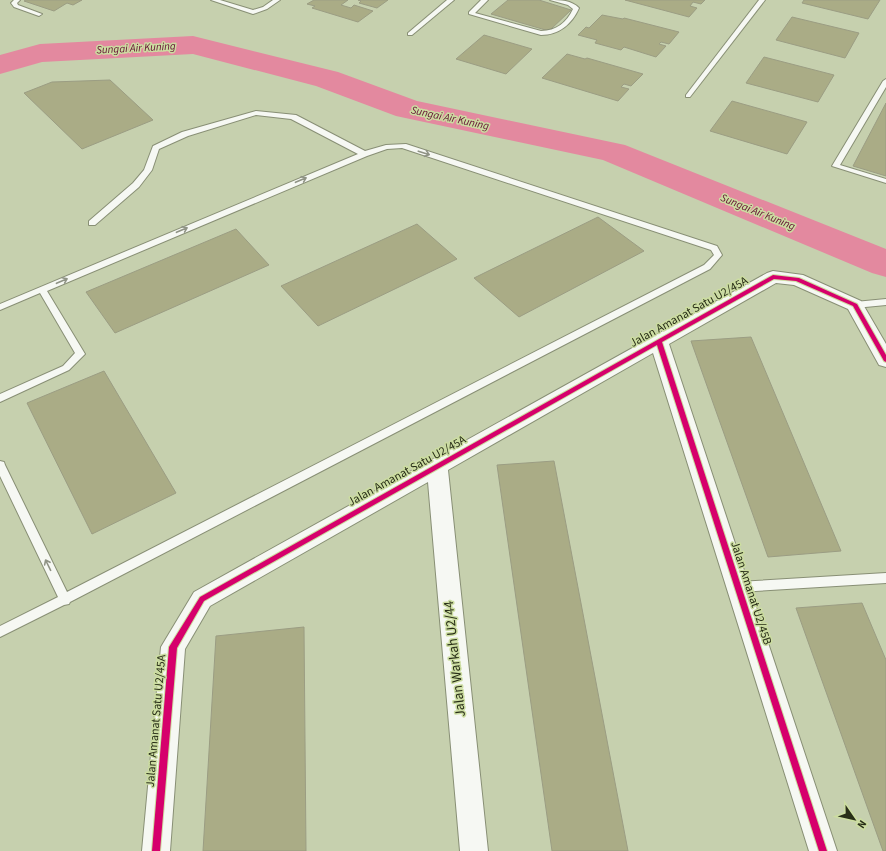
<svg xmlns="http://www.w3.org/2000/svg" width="886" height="851" font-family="'Source Sans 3',sans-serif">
<rect width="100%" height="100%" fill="#c6d0ae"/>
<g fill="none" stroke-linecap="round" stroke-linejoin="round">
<polygon fill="#e3899f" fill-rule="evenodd" points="193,36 338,72 417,101 625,145 886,249 886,277 872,273 603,160 396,116 316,86 193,54 42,62 0,74 0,55 40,44"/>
</g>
<g fill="#aaac86" stroke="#9b9d83">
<polygon points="26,0 82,0 73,5 67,3 54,11 24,1"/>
<polygon points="314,0 348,0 341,5 351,8 354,5 373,11 358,22 312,8 315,6 307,4"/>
<polygon points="358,0 388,0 377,8 359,3 361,1"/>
<polygon points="508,0 539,0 571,10 549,31 491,14"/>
<polygon points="625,0 705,0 701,4 693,2 690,6 697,8 689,17"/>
<polygon points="804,0 880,0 868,19 802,3"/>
<polygon points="602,15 623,19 624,18 679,32 669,44 661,42 659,44 666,46 656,57 624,47 621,50 595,43 597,40 578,35 586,27 589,28"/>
<polygon points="792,17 859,33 845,58 776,40"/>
<polygon points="484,35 532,49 506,74 456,59"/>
<polygon points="567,54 585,59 587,58 643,74 631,86 624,84 621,87 629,89 618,101 542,78"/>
<polygon points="764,57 834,75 818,102 746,83"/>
<polygon points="110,80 153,120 82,149 24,93 52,82"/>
<polygon points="732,101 807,122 787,154 710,131"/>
<polygon points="886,103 886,176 853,166"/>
<polygon points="598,217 644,251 519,317 474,278"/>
<polygon points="417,224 457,259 318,326 281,286"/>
<polygon points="236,229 269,265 115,333 86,292"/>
<polygon points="751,337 841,551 768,557 691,341"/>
<polygon points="104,371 176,493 92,534 27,403"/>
<polygon points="554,461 628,851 552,851 497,465"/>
<polygon points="862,603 886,660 886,851 883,851 796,608"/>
<polygon points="304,627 306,851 203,851 216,636"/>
</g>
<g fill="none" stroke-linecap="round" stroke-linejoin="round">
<g stroke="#888f75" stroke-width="2">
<g id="lane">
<polygon points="14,0 20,0 17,3 18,5 42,14 39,16 14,7 11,3"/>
<polygon points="211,0 220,0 253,10 263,7 273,0 280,0 267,9 253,14"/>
<polygon points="447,0 454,0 412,35 408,35 408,33"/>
<path d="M481,0H488L475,13L541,31C556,31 567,22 573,9L568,5L550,0C561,0 571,0 579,8C572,24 559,35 541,35L469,14V12Z"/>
<polygon points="759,0 765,0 690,97 686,97 686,95"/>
<polygon points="886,79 886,87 840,165 886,179 886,183 832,166 883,81"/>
<polygon points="256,111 296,115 365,151 386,145 406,144 717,246 722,255 710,269 70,602 69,604 64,605 0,637 0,626 58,597 0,476 0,461 4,462 5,465 67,592 704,265 714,255 711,250 402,148 387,149 367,156 47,291 85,354 69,370 0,402 0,394 63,366 75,353 40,293 0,310 0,304 358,154 291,119 256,115 188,136 159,149 152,170 139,187 95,225 89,225 89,221 133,183 144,170 153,146 182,132"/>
<polygon points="886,299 886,305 855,308 851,305 855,302"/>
<polygon points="886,573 886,583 738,592 734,591 732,587 734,583 738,582"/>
</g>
</g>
<g stroke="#888f75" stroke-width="2">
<polygon id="street" points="773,271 803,275 861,301 886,344 886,367 879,365 848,309 794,285 776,283 669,344 837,851 809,851 653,353 448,470 488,851 460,851 428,482 210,606 185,649 170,851 142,851 161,647 194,592 767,273"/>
</g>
<use href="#lane" fill="#f6f8f3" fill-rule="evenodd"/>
<use href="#street" fill="#f6f8f3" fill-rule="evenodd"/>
<g stroke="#ccdda1" stroke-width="2">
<polygon id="cycleway" points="773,275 799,278 857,304 886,355 886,362 884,361 853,306 796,281 774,279 662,342 827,851 819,851 657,345 204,601 177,648 160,851 152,851 169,647 200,597"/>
</g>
<use href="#cycleway" fill="#d6006c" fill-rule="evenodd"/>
</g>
<defs><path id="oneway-shaft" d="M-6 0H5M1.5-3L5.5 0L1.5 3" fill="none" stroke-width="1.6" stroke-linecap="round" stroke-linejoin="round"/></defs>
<g stroke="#8f9385">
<use href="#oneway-shaft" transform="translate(424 153) rotate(18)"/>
<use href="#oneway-shaft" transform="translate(301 180) rotate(-23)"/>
<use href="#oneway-shaft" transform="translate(182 230) rotate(-23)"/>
<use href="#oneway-shaft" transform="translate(62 281) rotate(-23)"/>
<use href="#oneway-shaft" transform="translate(48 565) rotate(-116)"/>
</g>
<g text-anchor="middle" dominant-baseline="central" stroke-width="3" stroke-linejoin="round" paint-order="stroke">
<g font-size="11" font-style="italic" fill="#641033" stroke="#ccdda1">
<text transform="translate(136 48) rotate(-3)">Sungai Air Kuning</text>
<text transform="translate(450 118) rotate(12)">Sungai Air Kuning</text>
<text transform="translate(758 212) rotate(22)">Sungai Air Kuning</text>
</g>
<g font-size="12" fill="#282e17" stroke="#ccdda1">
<text transform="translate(689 312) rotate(-29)">Jalan Amanat Satu U2/45A</text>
<text transform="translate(407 471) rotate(-29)">Jalan Amanat Satu U2/45A</text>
<text transform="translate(751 593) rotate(72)">Jalan Amanat U2/45B</text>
<text transform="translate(156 721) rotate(-85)">Jalan Amanat Satu U2/45A</text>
</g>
<g font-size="14" fill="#282e17" stroke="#ccdda1">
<text transform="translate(455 659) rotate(-96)">Jalan Warkah U2/44</text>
</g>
</g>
<g transform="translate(854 819) rotate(124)" stroke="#ccdda1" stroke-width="3" paint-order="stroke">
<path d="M0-3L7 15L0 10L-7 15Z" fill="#282e17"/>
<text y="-6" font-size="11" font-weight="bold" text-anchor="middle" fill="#282e17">N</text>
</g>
</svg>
